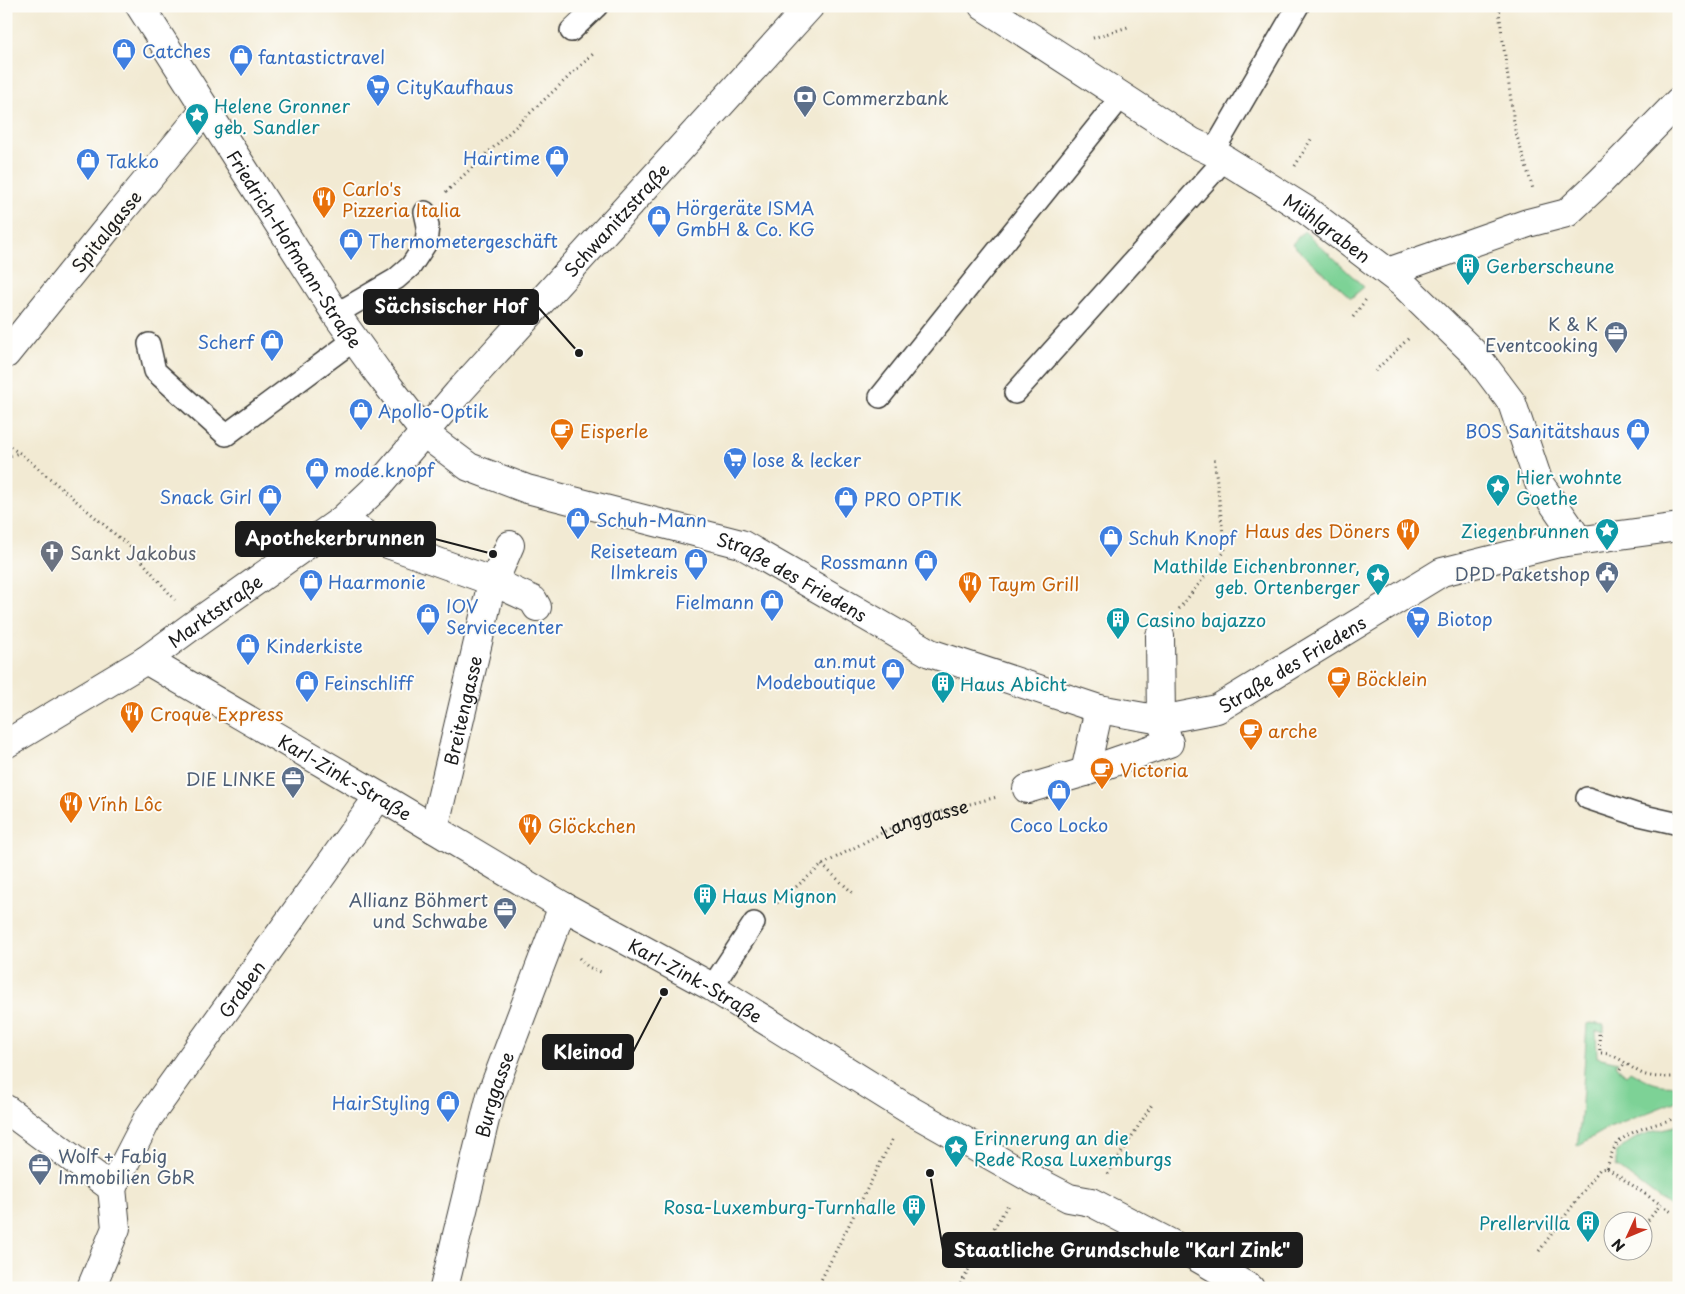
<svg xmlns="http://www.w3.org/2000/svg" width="1685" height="1294" font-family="'Playpen Sans',sans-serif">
<rect width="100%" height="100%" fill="#fdfcf7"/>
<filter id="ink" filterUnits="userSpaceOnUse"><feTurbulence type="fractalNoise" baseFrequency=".02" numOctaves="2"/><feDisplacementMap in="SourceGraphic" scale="10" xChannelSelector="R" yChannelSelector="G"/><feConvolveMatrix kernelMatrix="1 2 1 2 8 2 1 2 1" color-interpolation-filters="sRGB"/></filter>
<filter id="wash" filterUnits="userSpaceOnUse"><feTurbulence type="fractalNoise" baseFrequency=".0096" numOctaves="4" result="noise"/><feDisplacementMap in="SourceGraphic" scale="20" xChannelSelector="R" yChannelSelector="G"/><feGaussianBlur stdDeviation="1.12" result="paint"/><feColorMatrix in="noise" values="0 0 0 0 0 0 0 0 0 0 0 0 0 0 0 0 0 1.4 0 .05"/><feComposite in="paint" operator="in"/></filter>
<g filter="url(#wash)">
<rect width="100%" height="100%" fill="#f2ead3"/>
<g fill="#7dd296" stroke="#4c7759">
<polygon points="1304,231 1364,287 1351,298 1292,244"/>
<path d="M1590,1023L1604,1025V1032L1596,1031L1597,1057L1618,1062L1615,1065L1626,1075L1630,1071C1649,1082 1656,1087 1679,1085V1100L1607,1129L1577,1146L1581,1118L1587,1024Z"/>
<path d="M1679,1125V1199L1672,1208L1616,1166V1153C1637,1133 1652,1132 1679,1125Z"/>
</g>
</g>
<g filter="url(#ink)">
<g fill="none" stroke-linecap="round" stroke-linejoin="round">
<g stroke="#3c3b37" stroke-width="24">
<g id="service">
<polyline points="571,31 597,6"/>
<polyline points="1213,152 1298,6"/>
<polyline points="336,314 396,279 411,266 426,243 428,226 425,212"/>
<polyline points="149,344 155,371 226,435 354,340"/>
<polyline points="1015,393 1224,160"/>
<polyline points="880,397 1122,96"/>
<polyline points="1587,798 1635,814 1679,824"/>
<polyline points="712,987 754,923"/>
</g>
</g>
<g stroke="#3c3b37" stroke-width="30">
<g id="pedestrian">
<path id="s2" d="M140,6L336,314L379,374L425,433L437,443L469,467L527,489L741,544L930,653L1099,709L1161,720L1217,709L1442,572L1559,543"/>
<polyline points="119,214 206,109"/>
<polyline points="342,520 371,538 494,582 533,600 537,607"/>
<polyline points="490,591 510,545"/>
<polyline points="1085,772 1099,709"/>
<polyline points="1027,789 1085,772 1169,743 1161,720 1160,636"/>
</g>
</g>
<g stroke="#3c3b37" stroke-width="30">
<g id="minor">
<path id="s3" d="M983,6L1192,142L1213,152L1306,210L1402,283L1476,355L1512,403L1539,483L1578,539"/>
<polyline points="1388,272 1528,223 1567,213 1600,182 1679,101"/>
<polyline points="6,354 119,214"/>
<polyline points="1561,543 1679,527"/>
<path id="s4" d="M146,660L379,796L563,906L712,987L908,1109L1025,1175L1069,1198L1091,1202L1193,1255L1250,1288"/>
<path id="s5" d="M6,744L146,660L195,624L342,520L379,485L458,393L810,6"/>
<path id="s6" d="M434,829L490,591"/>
<polyline points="6,1109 112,1188"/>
<path id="s7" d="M112,1188L148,1118L379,796"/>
<polyline points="91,1288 116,1228 112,1188"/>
<path id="s8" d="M444,1288L491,1095L563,906"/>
</g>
</g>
<g stroke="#3c3b37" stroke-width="3" stroke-dasharray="1 4" stroke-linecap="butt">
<polyline points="1502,6 1499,12 1515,130 1533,189"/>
<polyline points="1093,38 1131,26"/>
<polyline points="1295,166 1313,136"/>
<polyline points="446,192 593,54"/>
<polyline points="1353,317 1367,298"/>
<polyline points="1375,371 1410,337"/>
<polyline points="6,445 20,453 130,547 175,600"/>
<polyline points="6,457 19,453"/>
<polyline points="1179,609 1225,551 1214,456"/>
<polyline points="822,865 853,893"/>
<path id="s1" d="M777,903L822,865L904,821L997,797"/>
<polyline points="579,958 588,967 601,972"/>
<path d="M1599,1034L1600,1053C1617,1053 1628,1067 1643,1074C1653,1078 1668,1077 1679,1077"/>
<polyline points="1620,1070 1625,1063"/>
<path d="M1607,1168C1610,1159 1612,1149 1619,1142C1633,1128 1660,1124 1679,1117"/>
<polyline points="1108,1174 1153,1103"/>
<polyline points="1642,1228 1661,1204"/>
<polyline points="1539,1251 1600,1169 1607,1168 1673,1213"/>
<polyline points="817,1288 893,1138"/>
<polyline points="958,1288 1009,1203"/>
</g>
<use href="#service" stroke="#fff" stroke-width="21"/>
<use href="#pedestrian" stroke="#fff" stroke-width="28"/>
<use href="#minor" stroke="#fff" stroke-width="28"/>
</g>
</g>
<defs>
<g id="shop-pin" transform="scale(1.25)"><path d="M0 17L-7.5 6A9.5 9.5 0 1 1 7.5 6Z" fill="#3f7fe0" stroke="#fdfcf7"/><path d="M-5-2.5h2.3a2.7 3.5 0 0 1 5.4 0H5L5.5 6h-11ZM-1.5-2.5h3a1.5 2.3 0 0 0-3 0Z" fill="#fff"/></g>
<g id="supermarket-pin" transform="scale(1.25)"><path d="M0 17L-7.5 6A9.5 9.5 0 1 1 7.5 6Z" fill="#3f7fe0" stroke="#fdfcf7"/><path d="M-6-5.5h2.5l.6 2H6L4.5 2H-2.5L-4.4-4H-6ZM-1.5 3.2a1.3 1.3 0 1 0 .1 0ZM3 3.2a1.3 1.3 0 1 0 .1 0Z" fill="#fff"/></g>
<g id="bank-pin" transform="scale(1.25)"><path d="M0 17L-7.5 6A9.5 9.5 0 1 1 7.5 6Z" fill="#5c6f8a" stroke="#fdfcf7"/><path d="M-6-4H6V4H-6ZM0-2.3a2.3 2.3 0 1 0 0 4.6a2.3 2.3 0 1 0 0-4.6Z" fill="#fff"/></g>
<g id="sight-pin" transform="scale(1.25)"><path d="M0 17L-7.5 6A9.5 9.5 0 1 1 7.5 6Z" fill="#0f9aa8" stroke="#fdfcf7"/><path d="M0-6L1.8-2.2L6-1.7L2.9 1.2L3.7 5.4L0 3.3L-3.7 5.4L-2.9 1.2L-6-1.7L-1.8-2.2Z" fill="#fff"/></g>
<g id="restaurant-pin" transform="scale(1.25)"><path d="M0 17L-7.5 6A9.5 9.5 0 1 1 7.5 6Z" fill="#e8710a" stroke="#fdfcf7"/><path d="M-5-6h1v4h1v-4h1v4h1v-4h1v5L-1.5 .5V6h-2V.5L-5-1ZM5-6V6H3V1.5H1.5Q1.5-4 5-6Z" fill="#fff"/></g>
<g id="building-pin" transform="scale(1.25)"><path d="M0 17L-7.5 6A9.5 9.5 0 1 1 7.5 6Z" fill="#0f9aa8" stroke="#fdfcf7"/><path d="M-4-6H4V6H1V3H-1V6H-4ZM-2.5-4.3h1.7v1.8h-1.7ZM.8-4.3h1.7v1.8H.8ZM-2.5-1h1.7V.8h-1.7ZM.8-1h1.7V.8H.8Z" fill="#fff"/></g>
<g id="office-pin" transform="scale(1.25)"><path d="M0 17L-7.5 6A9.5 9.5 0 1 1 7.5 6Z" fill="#5c6f8a" stroke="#fdfcf7"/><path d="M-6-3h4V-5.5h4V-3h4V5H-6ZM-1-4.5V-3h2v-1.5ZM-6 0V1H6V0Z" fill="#fff"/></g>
<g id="cafe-pin" transform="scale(1.25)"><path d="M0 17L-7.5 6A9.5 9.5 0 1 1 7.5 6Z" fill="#e8710a" stroke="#fdfcf7"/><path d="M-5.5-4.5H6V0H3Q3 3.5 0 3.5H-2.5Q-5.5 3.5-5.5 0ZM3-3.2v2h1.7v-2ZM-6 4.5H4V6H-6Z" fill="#fff"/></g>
<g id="church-pin" transform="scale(1.25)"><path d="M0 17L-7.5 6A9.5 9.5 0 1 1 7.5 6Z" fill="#6b7280" stroke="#fdfcf7"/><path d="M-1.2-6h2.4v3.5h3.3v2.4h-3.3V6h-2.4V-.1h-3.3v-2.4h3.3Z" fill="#fff"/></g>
<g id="civic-pin" transform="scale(1.25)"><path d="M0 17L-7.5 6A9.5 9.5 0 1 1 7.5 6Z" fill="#5c6f8a" stroke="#fdfcf7"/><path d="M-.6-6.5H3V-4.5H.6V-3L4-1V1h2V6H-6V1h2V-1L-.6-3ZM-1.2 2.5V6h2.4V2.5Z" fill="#fff"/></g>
</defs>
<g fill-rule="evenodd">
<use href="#shop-pin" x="124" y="50"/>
<use href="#shop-pin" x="241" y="56"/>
<use href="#supermarket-pin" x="378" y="86"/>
<use href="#bank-pin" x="805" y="97"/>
<use href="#sight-pin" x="197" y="115"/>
<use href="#shop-pin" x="557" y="157"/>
<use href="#shop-pin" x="88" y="160"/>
<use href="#restaurant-pin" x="324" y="198"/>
<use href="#shop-pin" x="659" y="217"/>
<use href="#shop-pin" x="351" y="240"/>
<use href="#building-pin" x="1468" y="265"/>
<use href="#office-pin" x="1616" y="333"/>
<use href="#shop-pin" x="272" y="341"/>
<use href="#shop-pin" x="361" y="410"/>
<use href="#cafe-pin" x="562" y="430"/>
<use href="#shop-pin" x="1638" y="430"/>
<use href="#supermarket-pin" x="735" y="459"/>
<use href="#shop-pin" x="317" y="469"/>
<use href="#sight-pin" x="1498" y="486"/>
<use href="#shop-pin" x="270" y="496"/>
<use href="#shop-pin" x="846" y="498"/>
<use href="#shop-pin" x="578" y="519"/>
<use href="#restaurant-pin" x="1408" y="530"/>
<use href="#sight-pin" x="1607" y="530"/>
<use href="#shop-pin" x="1111" y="537"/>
<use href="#church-pin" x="52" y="552"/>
<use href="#shop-pin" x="696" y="560"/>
<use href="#shop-pin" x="926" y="561"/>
<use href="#civic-pin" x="1607" y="573"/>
<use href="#sight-pin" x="1378" y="575"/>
<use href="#shop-pin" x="311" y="581"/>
<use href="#restaurant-pin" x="970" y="583"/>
<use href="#shop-pin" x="772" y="601"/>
<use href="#shop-pin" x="428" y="615"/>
<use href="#supermarket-pin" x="1418" y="618"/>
<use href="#building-pin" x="1118" y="619"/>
<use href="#shop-pin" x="248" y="645"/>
<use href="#shop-pin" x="893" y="670"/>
<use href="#cafe-pin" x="1339" y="678"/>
<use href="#shop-pin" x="307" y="682"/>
<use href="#building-pin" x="943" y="683"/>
<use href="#restaurant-pin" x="132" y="713"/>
<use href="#cafe-pin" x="1251" y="730"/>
<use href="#cafe-pin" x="1102" y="769"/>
<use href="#office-pin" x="293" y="778"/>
<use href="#shop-pin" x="1059" y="791"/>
<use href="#restaurant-pin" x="71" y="803"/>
<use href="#restaurant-pin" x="530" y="825"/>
<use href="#building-pin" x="705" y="895"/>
<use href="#office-pin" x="505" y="909"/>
<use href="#shop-pin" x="448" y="1102"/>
<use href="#sight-pin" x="956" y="1147"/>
<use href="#office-pin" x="40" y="1165"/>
<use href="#building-pin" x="914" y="1206"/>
<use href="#building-pin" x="1588" y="1222"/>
</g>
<g text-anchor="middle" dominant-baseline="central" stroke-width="4" stroke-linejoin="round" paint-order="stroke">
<g font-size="18" fill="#366cbe" stroke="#fdfcf7" text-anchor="start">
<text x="142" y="50">Catches</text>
<text x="258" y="56">fantastictravel</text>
<text x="396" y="86">CityKaufhaus</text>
<text x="540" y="157" text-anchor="end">Hairtime</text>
<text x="106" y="160">Takko</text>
<text x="676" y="207">Hörgeräte ISMA<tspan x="676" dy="21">GmbH &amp; Co. KG</tspan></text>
<text x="368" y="240">Thermometergeschäft</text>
<text x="254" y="341" text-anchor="end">Scherf</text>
<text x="378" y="410">Apollo-Optik</text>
<text x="1620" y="430" text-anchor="end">BOS Sanitätshaus</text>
<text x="752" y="459">lose &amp; lecker</text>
<text x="334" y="469">mode.knopf</text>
<text x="252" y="496" text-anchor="end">Snack Girl</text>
<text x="864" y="498">PRO OPTIK</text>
<text x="596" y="519">Schuh-Mann</text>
<text x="1128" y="537">Schuh Knopf</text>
<text x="678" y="550" text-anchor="end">Reiseteam<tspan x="678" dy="21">Ilmkreis</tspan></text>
<text x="908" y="561" text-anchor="end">Rossmann</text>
<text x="328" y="581">Haarmonie</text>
<text x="754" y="601" text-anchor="end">Fielmann</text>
<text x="446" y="605">IOV<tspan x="446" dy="21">Servicecenter</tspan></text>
<text x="1436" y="618">Biotop</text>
<text x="266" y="645">Kinderkiste</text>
<text x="876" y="660" text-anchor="end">an.mut<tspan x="876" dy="21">Modeboutique</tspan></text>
<text x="324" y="682">Feinschliff</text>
<text x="1059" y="824" text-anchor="middle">Coco Locko</text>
<text x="430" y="1102" text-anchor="end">HairStyling</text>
</g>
<g font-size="18" fill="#4e5e75" stroke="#fdfcf7" text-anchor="end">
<text x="822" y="97" text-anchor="start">Commerzbank</text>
<text x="1598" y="323">K &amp; K<tspan x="1598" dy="21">Eventcooking</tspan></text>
<text x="1590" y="573">DPD Paketshop</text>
<text x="276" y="778">DIE LINKE</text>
<text x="488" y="899">Allianz Böhmert<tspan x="488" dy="21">und Schwabe</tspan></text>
<text x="58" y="1155" text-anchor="start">Wolf + Fabig<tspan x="58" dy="21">Immobilien GbR</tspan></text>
</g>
<g font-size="18" fill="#0d838f" stroke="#fdfcf7" text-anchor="start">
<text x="214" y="105">Helene Gronner<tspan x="214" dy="21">geb. Sandler</tspan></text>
<text x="1486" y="265">Gerberscheune</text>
<text x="1516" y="476">Hier wohnte<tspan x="1516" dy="21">Goethe</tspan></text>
<text x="1590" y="530" text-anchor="end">Ziegenbrunnen</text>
<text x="1360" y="565" text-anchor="end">Mathilde Eichenbronner,<tspan x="1360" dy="21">geb. Ortenberger</tspan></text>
<text x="1136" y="619">Casino bajazzo</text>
<text x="960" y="683">Haus Abicht</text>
<text x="722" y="895">Haus Mignon</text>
<text x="974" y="1137">Erinnerung an die<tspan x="974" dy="21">Rede Rosa Luxemburgs</tspan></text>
<text x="896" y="1206" text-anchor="end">Rosa-Luxemburg-Turnhalle</text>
<text x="1570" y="1222" text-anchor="end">Prellervilla</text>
</g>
<g font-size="18" fill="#c56008" stroke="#fdfcf7" text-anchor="start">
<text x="342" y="188">Carlo's<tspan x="342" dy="21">Pizzeria Italia</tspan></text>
<text x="580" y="430">Eisperle</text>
<text x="1390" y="530" text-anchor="end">Haus des Döners</text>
<text x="988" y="583">Taym Grill</text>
<text x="1356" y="678">Böcklein</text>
<text x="150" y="713">Croque Express</text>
<text x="1268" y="730">arche</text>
<text x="1120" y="769">Victoria</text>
<text x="88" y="803">Vĩnh Lôc</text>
<text x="548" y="825">Glöckchen</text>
</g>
<g font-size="18" fill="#1c1c1c" stroke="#fdfcf7">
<text stroke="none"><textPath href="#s5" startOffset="811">Schwanitzstraße</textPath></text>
<text stroke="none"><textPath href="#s3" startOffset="410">Mühlgraben</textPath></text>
<text transform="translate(106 231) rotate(-51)">Spitalgasse</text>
<text stroke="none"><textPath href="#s2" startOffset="288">Friedrich-Hofmann-Straße</textPath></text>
<text stroke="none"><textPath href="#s2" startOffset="912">Straße des Friedens</textPath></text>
<text stroke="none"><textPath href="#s5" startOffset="248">Marktstraße</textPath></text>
<text stroke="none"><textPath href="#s2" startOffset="1456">Straße des Friedens</textPath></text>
<text stroke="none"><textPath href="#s6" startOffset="122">Breitengasse</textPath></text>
<text stroke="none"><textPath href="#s4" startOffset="231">Karl-Zink-Straße</textPath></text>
<text stroke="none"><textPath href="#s1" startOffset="172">Langgasse</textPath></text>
<text stroke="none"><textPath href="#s4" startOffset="636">Karl-Zink-Straße</textPath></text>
<text stroke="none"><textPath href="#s7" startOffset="238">Graben</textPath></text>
<text stroke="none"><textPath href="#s8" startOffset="200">Burggasse</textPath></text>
</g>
<g font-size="18" fill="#5b616d" stroke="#fdfcf7" text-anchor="start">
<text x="70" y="552">Sankt Jakobus</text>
</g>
</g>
<path fill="none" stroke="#1c1c1c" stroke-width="2" d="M579 353L538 307M493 554L435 539M664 992L633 1052M930 1173L943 1250"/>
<g fill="#1c1c1c" stroke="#fdfcf7" stroke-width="2">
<circle cx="579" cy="353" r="5"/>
<circle cx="493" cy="554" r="5"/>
<circle cx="664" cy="992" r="5"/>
<circle cx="930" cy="1173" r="5"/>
</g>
<g fill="#1c1c1c" stroke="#1c1c1c" stroke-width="2">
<rect x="364" y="290" width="174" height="34" rx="5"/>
<rect x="236" y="522" width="199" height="34" rx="5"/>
<rect x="543" y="1035" width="90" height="34" rx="5"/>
<rect x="943" y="1233" width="359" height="34" rx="5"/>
</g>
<g font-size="19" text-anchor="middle" font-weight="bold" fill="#fff">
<text x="451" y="313">Sächsischer Hof</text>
<text x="335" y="545">Apothekerbrunnen</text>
<text x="588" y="1059">Kleinod</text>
<text x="1122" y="1257">Staatliche Grundschule "Karl Zink"</text>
</g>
<rect width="1685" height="1294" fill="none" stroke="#fdfcf7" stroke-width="25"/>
<g transform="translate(1628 1236) rotate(226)"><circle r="24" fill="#fdfcf7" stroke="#a3a29f"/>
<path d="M0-4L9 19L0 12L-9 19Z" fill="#c8321e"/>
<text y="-8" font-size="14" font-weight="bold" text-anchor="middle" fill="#1c1c1c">N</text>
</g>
</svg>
